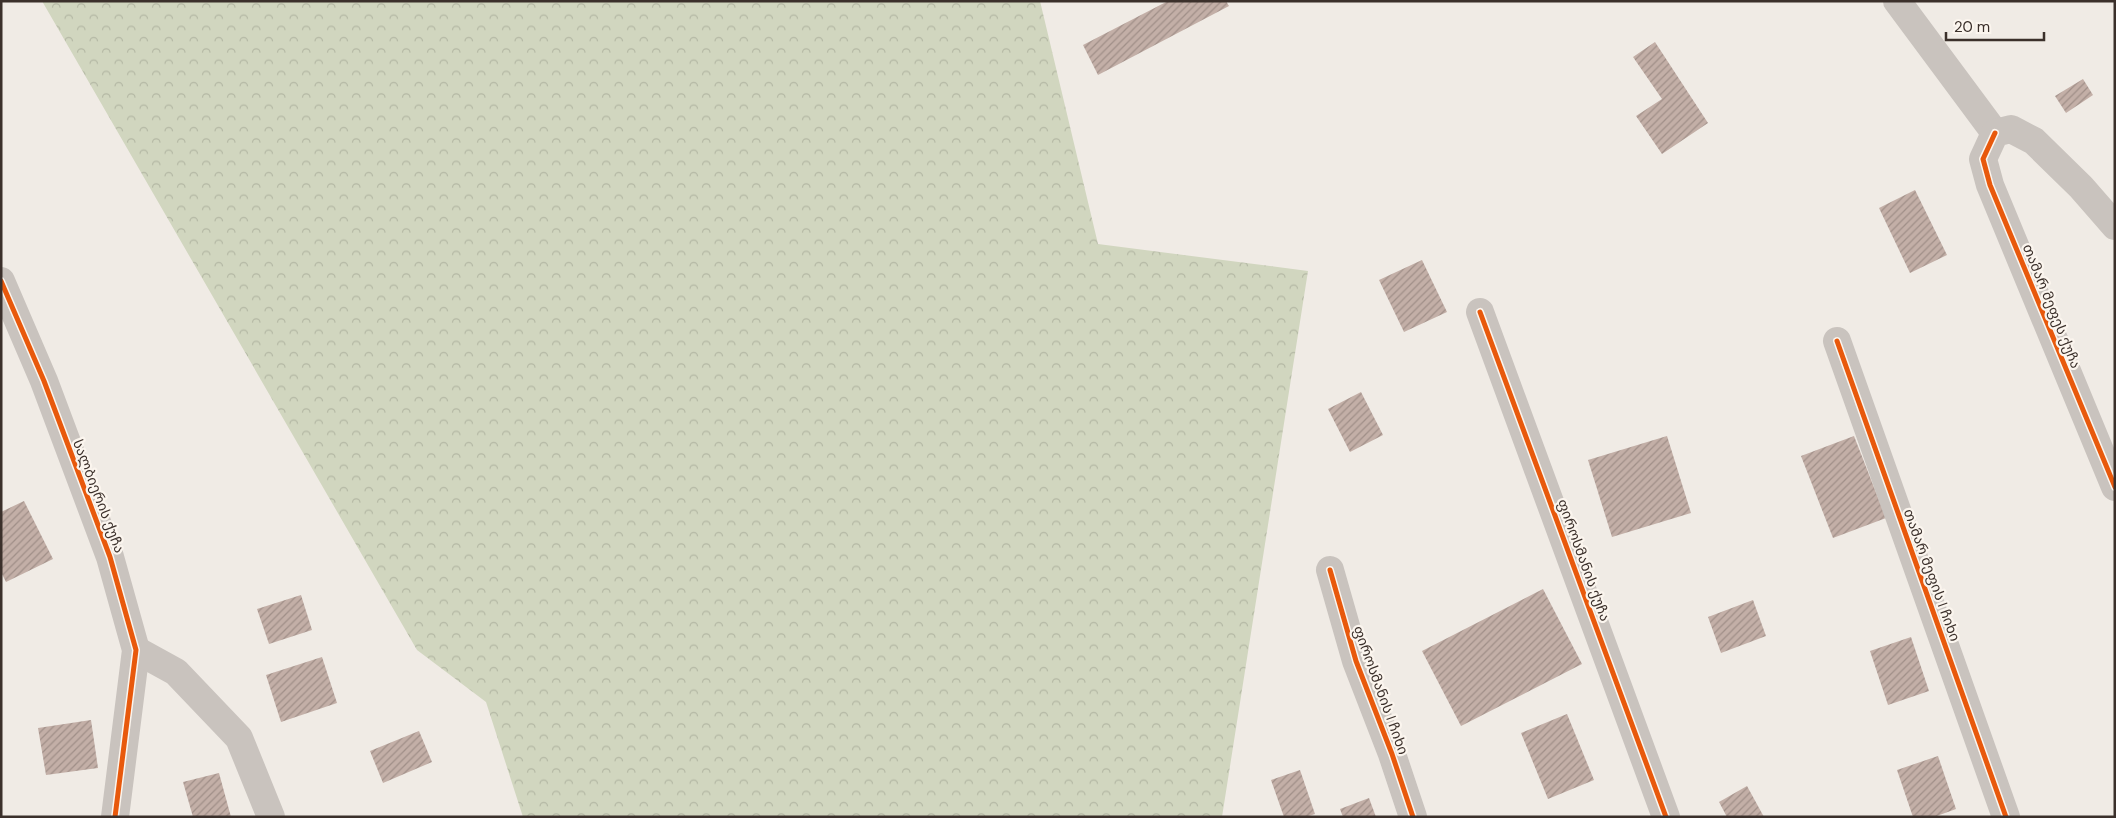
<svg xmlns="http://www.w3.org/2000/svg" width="2116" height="818" font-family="'DM Sans','Noto Sans Georgian',sans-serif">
<defs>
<pattern id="forest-crowns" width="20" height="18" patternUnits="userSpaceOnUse" patternTransform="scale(1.25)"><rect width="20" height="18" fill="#d1d6bf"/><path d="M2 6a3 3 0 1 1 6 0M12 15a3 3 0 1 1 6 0" fill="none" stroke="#b4b8a4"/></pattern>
<pattern id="building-hatch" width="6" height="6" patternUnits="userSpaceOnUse" patternTransform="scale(1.25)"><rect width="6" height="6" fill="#c3afa7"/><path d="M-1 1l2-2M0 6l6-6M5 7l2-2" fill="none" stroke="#a08f88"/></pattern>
</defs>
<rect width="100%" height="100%" fill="#f0ebe5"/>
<polygon fill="url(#forest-crowns)" points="42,1 1040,1 1098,244 1308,271 1222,817 523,817 486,702 417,650"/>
<g fill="url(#building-hatch)">
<polygon points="1168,1 1226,1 1229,6 1098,75 1083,45"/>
<polygon points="1655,42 1708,123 1662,154 1636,116 1662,99 1633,57"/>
<polygon points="2083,79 2093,95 2066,113 2055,96"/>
<polygon points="1915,190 1947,255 1910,273 1879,208"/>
<polygon points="1422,260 1447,312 1404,332 1379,280"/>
<polygon points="1361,392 1383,435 1350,452 1328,409"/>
<polygon points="1667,436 1691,513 1612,537 1588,460"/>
<polygon points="1854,436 1886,518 1833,538 1801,456"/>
<polygon points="24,501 53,559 6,582 1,572 1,512"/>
<polygon points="1543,589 1582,664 1461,726 1422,651"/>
<polygon points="301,595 312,630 269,644 257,609"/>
<polygon points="1753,600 1766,636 1721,653 1708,617"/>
<polygon points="1911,637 1929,691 1888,705 1870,651"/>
<polygon points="322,657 337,703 281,722 266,675"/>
<polygon points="1567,714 1594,780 1548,799 1521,733"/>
<polygon points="91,720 98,768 46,775 38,728"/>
<polygon points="419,731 432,762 383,783 370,751"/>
<polygon points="1938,756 1956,809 1934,817 1913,817 1897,770"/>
<polygon points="1300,770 1315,814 1306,817 1284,817 1271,780"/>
<polygon points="219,773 231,817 193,817 183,782"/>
<polygon points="1747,786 1764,817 1727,817 1719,802"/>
<polygon points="1369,798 1376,817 1343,817 1340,809"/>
</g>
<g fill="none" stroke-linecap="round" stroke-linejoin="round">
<g stroke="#c9c3be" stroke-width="28">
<polyline points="1897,1 1995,133"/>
<polyline points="1,281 44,381 110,557 136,650 115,817"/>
<polyline points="1480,312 1666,817"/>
<polyline points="1837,341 2006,817"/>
<polyline points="1330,570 1356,661 1392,754 1413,817"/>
<polyline points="136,650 176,672 239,738 271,817"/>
</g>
<polyline stroke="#c9c3be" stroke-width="28" points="2115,226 2081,187 2034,141 2011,129 1995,133 1983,159 1990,185 2115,487"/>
<g stroke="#fbf5ee" stroke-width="8">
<g id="cycleway">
<polyline points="1995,133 1983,159 1990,185 2115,487"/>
<polyline points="1,281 44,381 110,557 136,650 115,817"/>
<polyline points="1480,312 1666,817"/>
<polyline points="1837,341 2006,817"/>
<polyline points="1330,570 1356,661 1392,754 1413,817"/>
</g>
</g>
<use href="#cycleway" stroke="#e8590c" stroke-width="5"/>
</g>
<g text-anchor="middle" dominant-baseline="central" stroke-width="4.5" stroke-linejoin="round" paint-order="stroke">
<g font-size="14" fill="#3b302b" stroke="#fbf5ee">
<text transform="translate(2052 306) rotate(68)">თამარ მეფეს ქუჩა</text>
<text transform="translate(99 496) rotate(69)">სალბიერის ქუჩა</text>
<text transform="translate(1584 560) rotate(70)">ფიროსმანის ქუჩა</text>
<text transform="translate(1932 575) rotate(70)">თამარ მეფის I ჩიხი</text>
<text transform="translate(1381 690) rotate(70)">ფიროსმანის I ჩიხი</text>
</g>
</g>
<rect width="2116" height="818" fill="none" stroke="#3b302b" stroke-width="5"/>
<path d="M1946 32v8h98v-8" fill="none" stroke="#3b302b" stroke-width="2.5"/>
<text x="1954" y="32" font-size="15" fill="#3b302b" stroke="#fbf5ee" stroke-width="4" paint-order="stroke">20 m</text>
</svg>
